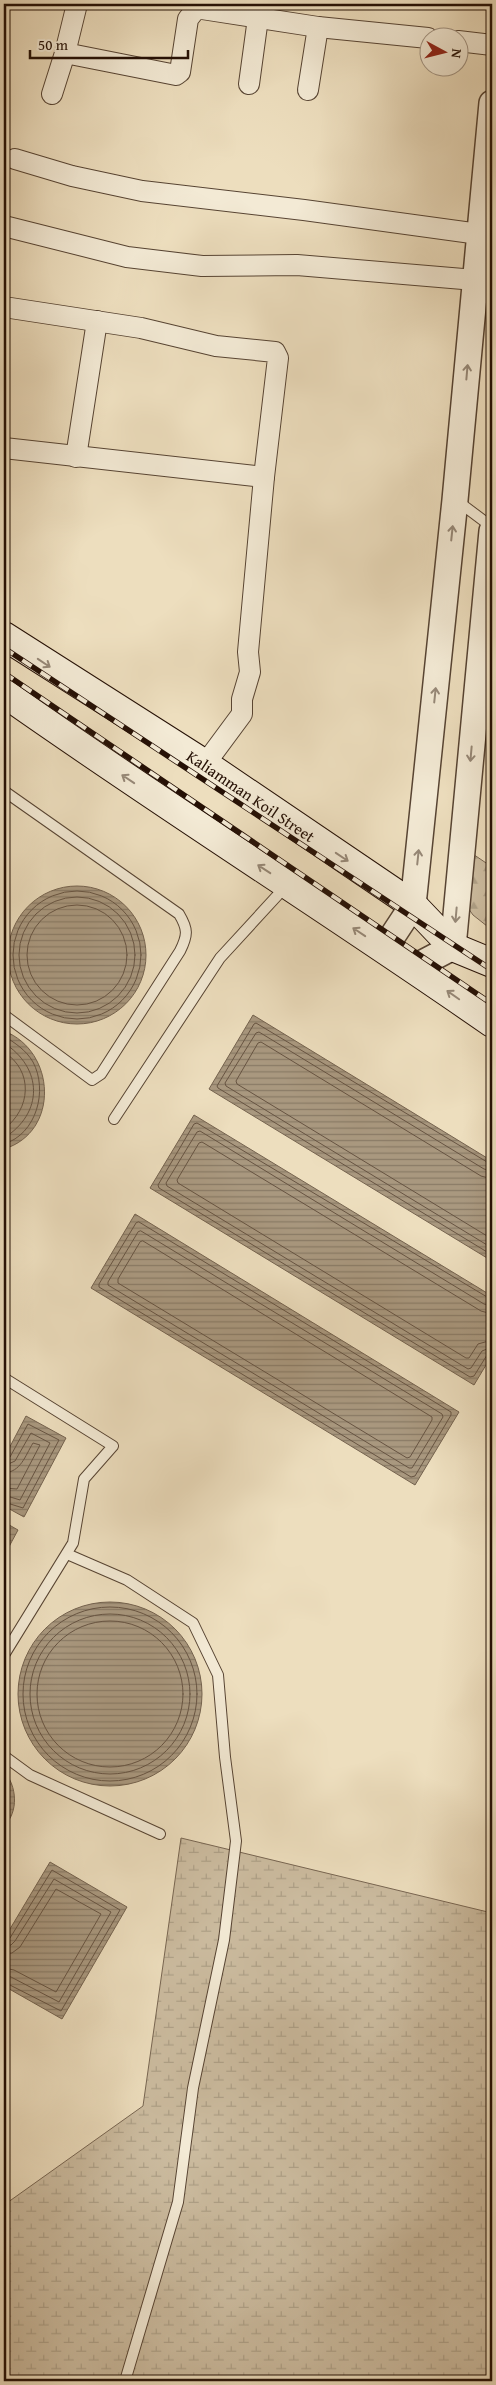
<svg xmlns="http://www.w3.org/2000/svg" width="496" height="2385" font-family="'Gentium Book Plus',serif">
<defs>
<pattern id="forest-firs" width="22" height="20" patternUnits="userSpaceOnUse" patternTransform="scale(1.25)"><rect width="22" height="20" fill="#cbbb9f"/><path d="M5 1l3.5 6h-7zM16 11l3.5 6h-7z" fill="#aea087"/></pattern>
<pattern id="wetland-marsh" width="20" height="14" patternUnits="userSpaceOnUse" patternTransform="scale(1.25)"><rect width="20" height="14" fill="#cbbb9f"/><path d="M1 5h8M5 5V1M11 12h8M15 12V8" fill="none" stroke="#aea087"/></pattern>
<pattern id="water-rules" width="6" height="5" patternUnits="userSpaceOnUse" patternTransform="scale(1.25)"><rect width="6" height="5" fill="#a9987f"/><path d="M0 2.5h6" fill="none" stroke="#897b66"/></pattern>
</defs>
<rect width="100%" height="100%" fill="#eddebe"/>
<filter id="stains"><feTurbulence type="fractalNoise" baseFrequency=".004" numOctaves="4"/><feColorMatrix values="0 0 0 0 .2 0 0 0 0 .09 0 0 0 0 .02 0 0 0 .5 -.17"/></filter>
<radialGradient id="worn" r=".72"><stop offset=".6" stop-color="#630" stop-opacity="0"/><stop offset="1" stop-color="#630" stop-opacity=".3"/></radialGradient>
<polygon fill="url(#forest-firs)" stroke="#786652" points="467,850 492,867 492,930 473,915 466,905"/>
<polygon fill="url(#wetland-marsh)" stroke="#786652" points="181,1838 492,1913 492,2381 4,2381 4,2205 143,2106"/>
<g fill="url(#water-rules)" stroke="#74624e">
<circle cx="77" cy="955" r="69"/>
<polygon points="253,1015 492,1161 492,1261 209,1089"/>
<path d="M4,1031C56,1051 60,1132 4,1149Z"/>
<polygon points="194,1115 492,1296 492,1355 474,1385 150,1188"/>
<polygon points="135,1214 459,1412 415,1485 91,1288"/>
<polygon points="26,1416 66,1438 24,1517 4,1506 4,1458"/>
<polygon points="4,1522 18,1530 4,1556"/>
<circle cx="110" cy="1694" r="92"/>
<path d="M4,1771C17,1786 19,1812 4,1826Z"/>
<polygon points="50,1862 127,1907 62,2019 4,1986 4,1939"/>
</g>
<g fill="none" stroke-linecap="round" stroke-linejoin="round">
<g stroke="#675442" stroke-width="1">
<circle cx="77" cy="955" r="64"/>
<circle cx="77" cy="955" r="58"/>
<circle cx="77" cy="955" r="50"/>
<path d="M4,1036C15,1043 26,1050 33,1062C48,1090 37,1134 4,1144"/>
<path d="M4,1043C43,1068 44,1113 4,1138"/>
<path d="M4,1052C34,1071 31,1109 4,1129"/>
<polyline points="492,1165 256,1023 254,1024 217,1086 218,1088 492,1255"/>
<polyline points="492,1171 484,1169 259,1032 256,1033 225,1083 226,1086 492,1248"/>
<polyline points="492,1179 481,1176 261,1042 258,1043 236,1081 237,1084 492,1239"/>
<polygon points="139,1222 451,1412 451,1415 415,1476 411,1477 99,1287 99,1284 136,1223"/>
<polygon points="141,1231 442,1414 443,1417 412,1468 409,1468 108,1285 108,1282 138,1232"/>
<polygon points="143,1241 432,1417 432,1420 410,1457 407,1458 118,1283 118,1279 140,1242"/>
<polyline points="492,1300 197,1123 194,1124 158,1185 159,1188 470,1377 474,1376 487,1355 492,1353"/>
<polyline points="492,1306 484,1304 200,1131 197,1132 166,1183 167,1186 468,1369 471,1368 482,1351 492,1347"/>
<polyline points="492,1314 481,1311 202,1142 199,1143 177,1180 178,1183 466,1358 469,1358 478,1344 492,1340"/>
<polyline points="4,1459 10,1457 28,1424 59,1440 23,1508 4,1502"/>
<polyline points="4,1466 15,1461 31,1433 50,1443 20,1500 4,1495"/>
<path d="M4,1473C21,1472 25,1456 33,1443L40,1445L17,1489L4,1488"/>
<circle cx="110" cy="1694" r="87"/>
<circle cx="110" cy="1694" r="80"/>
<circle cx="110" cy="1694" r="73"/>
<polyline points="4,1940 10,1938 52,1870 120,1910 61,2011 4,1982"/>
<polyline points="4,1947 11,1945 15,1941 54,1879 111,1912 59,2002 11,1977 4,1975"/>
<polyline points="4,1954 12,1953 20,1947 56,1889 101,1914 56,1992 14,1970 4,1968"/>
</g>
<g stroke="#574433" stroke-width="12">
<g id="service">
<polyline points="456,500 492,527"/>
<path d="M4,791L179,914C188,929 188,935 180,951L101,1074L92,1080L4,1015"/>
<polyline points="114,1119 220,958 287,885"/>
<polyline points="4,1378 113,1446 84,1479 73,1543 4,1655"/>
<polyline points="67,1554 127,1580 193,1623 218,1675 225,1757 236,1841 224,1940 193,2088 178,2202 125,2381"/>
<polyline points="4,1756 30,1775 160,1834"/>
</g>
</g>
<g stroke="#574433" stroke-width="22">
<g id="minor">
<polyline points="458,41 492,45"/>
<polyline points="65,53 176,75 180,72 188,19 196,9 202,9 318,27 428,38"/>
<polyline points="249,84 258,18"/>
<polyline points="308,90 318,27"/>
<polyline points="52,94 65,53 77,4"/>
<polyline points="15,159 72,176 142,191 304,210 479,234 492,245"/>
<polyline points="4,226 127,257 202,266 297,265 475,280 492,293"/>
<polyline points="4,307 141,328 216,346 275,352 278,358 264,477"/>
<polyline points="4,448 264,477 248,652 250,672 242,699 242,714 205,764"/>
<polyline points="76,457 97,321"/>
</g>
</g>
<g stroke="#574433" stroke-width="28">
<g id="tertiary">
<polyline points="384,949 413,905 455,500 492,103"/>
<polyline points="413,968 453,947 492,531"/>
</g>
</g>
<g stroke="#251005" stroke-width="30">
<g id="secondary">
<polyline points="4,636 205,764 413,905 453,947 492,963"/>
<path d="M4,693C164,806 331,911 492,1023"/>
</g>
</g>
<use href="#service" stroke="#f3ead5" stroke-width="10"/>
<use href="#minor" stroke="#f3ead5" stroke-width="20"/>
<use href="#tertiary" stroke="#f3ead5" stroke-width="25"/>
<use href="#secondary" stroke="#f3ead5" stroke-width="28"/>
<g stroke="#251005" stroke-width="5.5">
<g id="rail">
<polyline points="4,648 492,970"/>
<polyline points="4,673 492,1004"/>
</g>
</g>
<use href="#rail" stroke="#f3ead5" stroke-width="4" stroke-dasharray="11" stroke-linecap="butt"/>
</g>
<defs><path id="oneway-shaft" d="M-6 0H5M1.5-3L5.5 0L1.5 3" fill="none" stroke-width="1.6" stroke-linecap="round" stroke-linejoin="round" transform="scale(1.25)"/></defs>
<g stroke="#968877">
<use href="#oneway-shaft" transform="translate(467 372) rotate(-85)"/>
<use href="#oneway-shaft" transform="translate(452 533) rotate(-84)"/>
<use href="#oneway-shaft" transform="translate(44 663) rotate(34)"/>
<use href="#oneway-shaft" transform="translate(435 695) rotate(-84)"/>
<use href="#oneway-shaft" transform="translate(471 754) rotate(95)"/>
<use href="#oneway-shaft" transform="translate(128 779) rotate(-146)"/>
<use href="#oneway-shaft" transform="translate(342 857) rotate(34)"/>
<use href="#oneway-shaft" transform="translate(418 857) rotate(-84)"/>
<use href="#oneway-shaft" transform="translate(264 869) rotate(-147)"/>
<use href="#oneway-shaft" transform="translate(456 915) rotate(95)"/>
<use href="#oneway-shaft" transform="translate(359 932) rotate(-146)"/>
<use href="#oneway-shaft" transform="translate(453 995) rotate(-145)"/>
</g>
<g text-anchor="middle" dominant-baseline="central" stroke-width="4" stroke-linejoin="round" paint-order="stroke">
<g font-size="16" fill="#251005" stroke="#f3ead5">
<text transform="translate(251 796) rotate(34)">Kaliamman Koil Street</text>
</g>
</g>
<rect width="496" height="2385" fill="none" stroke="#eddebe" stroke-width="20"/>
<rect x="5" y="5" width="486" height="2375" fill="none" stroke="#251005" stroke-width="2.5"/>
<rect x="10" y="10" width="476" height="2365" fill="none" stroke="#251005"/>
<g transform="translate(444 52) rotate(97)"><circle r="24" fill="#f3ead5" stroke="#a19382"/>
<path d="M0-4L9 19L0 12L-9 19Z" fill="#8f2418"/>
<text y="-8" font-size="14" font-weight="bold" text-anchor="middle" fill="#251005">N</text>
</g>
<path d="M30 50v8h158v-8" fill="none" stroke="#251005" stroke-width="2.5"/>
<text x="38" y="50" font-size="15" fill="#251005" stroke="#f3ead5" stroke-width="4" paint-order="stroke">50 m</text>
<rect width="100%" height="100%" filter="url(#stains)"/>
<rect width="100%" height="100%" fill="url(#worn)"/>
</svg>
